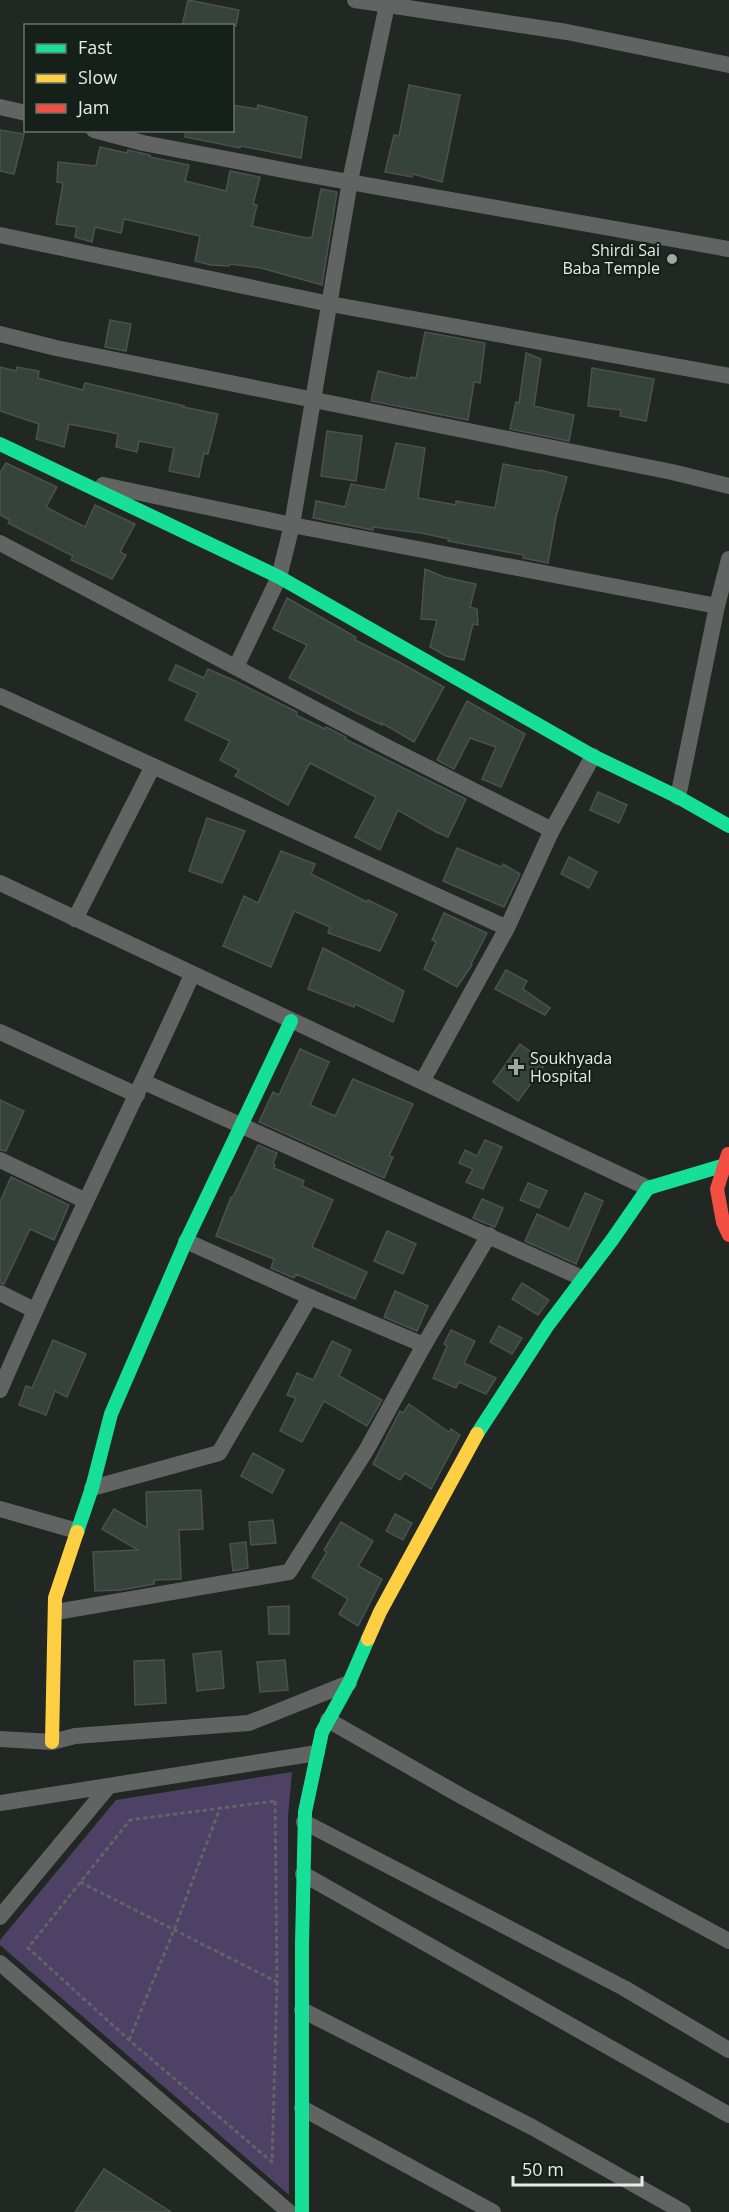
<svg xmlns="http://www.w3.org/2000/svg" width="729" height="2212" font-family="'Open Sans',sans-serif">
<rect width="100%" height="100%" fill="#212723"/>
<polygon fill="#4d4166" points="292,1772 288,1817 289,2195 0,1945 0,1940 116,1800"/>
<g fill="#36433b" stroke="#4c514e" stroke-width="1.5">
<polygon points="188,0 239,10 236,26 182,26"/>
<polygon points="409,85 460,95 442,182 413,174 412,177 385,172 394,135 399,136"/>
<polygon points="232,105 257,109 258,105 307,117 301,158 241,146 240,148 185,137 186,130 232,130"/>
<polygon points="0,130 24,134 14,174 0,171"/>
<polygon points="100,147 127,153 128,150 150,155 150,157 189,165 185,181 226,191 230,171 260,177 253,204 257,205 252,226 307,238 312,237 321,189 337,192 322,285 261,268 230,264 229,266 211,265 195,261 200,236 124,219 121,233 95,227 92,242 75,237 77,227 56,224 63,183 57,182 58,162 96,166"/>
<polygon points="110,320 131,324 126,351 105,347"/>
<polygon points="425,332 485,343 480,383 474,382 468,420 371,401 378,371 411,379 411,377 416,378"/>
<polygon points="526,353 541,359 534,406 574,415 569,441 510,429 516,402 519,403"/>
<polygon points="0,367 16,371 17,367 39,371 38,378 83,390 85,383 184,406 183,407 218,414 208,454 204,453 199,477 169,471 174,448 139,441 137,452 116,447 118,434 110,432 69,424 64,447 36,439 39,424 0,411"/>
<polygon points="592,368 654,379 646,421 620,416 621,410 588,406"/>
<polygon points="327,431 362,436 356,481 321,476"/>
<polygon points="396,443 425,448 418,498 456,505 456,501 495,508 503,464 539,471 540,470 567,477 556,517 548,563 523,558 524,555 448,541 449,539 421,533 373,527 373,530 313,518 316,501 345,507 351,484 385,490"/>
<polygon points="6,463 57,487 46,507 63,516 85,527 95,505 135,524 120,552 126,555 112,579 71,560 73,556 8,523 10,520 0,515 0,473"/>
<polygon points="425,569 444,577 476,584 470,607 477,609 478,625 473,624 464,660 446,656 430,647 437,620 421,619"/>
<polygon points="287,598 356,637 355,640 397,661 444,687 414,742 382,723 382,725 357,713 289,678 307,645 273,629"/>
<polygon points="176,665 204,678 208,669 233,680 297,712 296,715 325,729 326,727 346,737 345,739 466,799 448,837 436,832 398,810 380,850 355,837 376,797 310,763 288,805 235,776 239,770 220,760 230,741 185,720 198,693 169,680"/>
<polygon points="467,701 525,734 501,787 482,779 496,747 470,738 454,769 437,760"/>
<polygon points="598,792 627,805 619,823 590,810"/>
<polygon points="207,818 245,831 222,883 189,871"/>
<polygon points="457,848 501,867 503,864 520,874 504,907 443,881"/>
<polygon points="281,851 315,864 311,874 367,902 368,900 397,914 380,951 328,933 330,927 294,911 271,967 223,946 244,896 258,903"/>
<polygon points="569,857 597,872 589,888 561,874"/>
<polygon points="444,913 487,933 471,964 472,965 457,987 424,969 436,942 432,940"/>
<polygon points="323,948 404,991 393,1022 355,1004 354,1007 308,989"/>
<polygon points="506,970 527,981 523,989 550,1008 545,1015 495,989"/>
<polygon points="520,1044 546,1063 518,1101 493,1082"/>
<polygon points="300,1049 329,1062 310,1105 335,1116 353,1079 413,1104 389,1156 393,1157 384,1178 259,1122 273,1092 279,1095"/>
<polygon points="0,1100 24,1111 6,1151 0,1150"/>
<polygon points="485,1140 502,1147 483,1189 466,1182 473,1169 459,1163 465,1150 477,1156"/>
<polygon points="258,1145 277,1153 273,1164 275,1165 274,1168 304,1181 302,1186 333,1200 312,1247 367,1272 355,1299 296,1274 294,1278 271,1268 274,1259 216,1236 231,1197 233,1197"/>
<polygon points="11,1177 69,1205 54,1240 30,1229 4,1284 0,1283 0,1202"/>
<polygon points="528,1183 547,1191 539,1208 520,1200"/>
<polygon points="585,1193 603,1201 576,1264 525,1241 537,1214 569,1229"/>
<polygon points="482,1199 503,1208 495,1227 473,1218"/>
<polygon points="387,1231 416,1244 403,1274 374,1261"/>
<polygon points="522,1283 549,1300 538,1315 512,1299"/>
<polygon points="395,1291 428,1306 417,1331 384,1317"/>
<polygon points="499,1326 522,1338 512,1354 490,1342"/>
<polygon points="451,1330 475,1341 464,1363 496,1378 486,1394 459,1382 456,1388 433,1378 447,1346 444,1344"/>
<polygon points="53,1340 86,1354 67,1397 55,1391 46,1415 19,1405 26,1386 32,1388"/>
<polygon points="332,1341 351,1350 339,1376 382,1400 367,1426 324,1401 302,1442 280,1431 296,1398 287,1395 297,1373 313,1380"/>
<polygon points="409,1404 449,1432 451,1429 460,1435 431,1489 405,1473 400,1480 373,1464 400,1411 403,1413"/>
<polygon points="253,1453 284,1470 272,1493 241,1476"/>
<polygon points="201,1490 203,1529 179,1530 181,1579 154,1580 154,1584 121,1590 95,1591 93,1552 138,1550 102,1529 114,1509 147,1528 146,1492"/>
<polygon points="395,1514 412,1523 403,1540 386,1531"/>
<polygon points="273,1520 276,1543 251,1545 249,1522"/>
<polygon points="341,1522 373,1541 358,1566 382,1579 358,1626 339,1614 348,1599 312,1577 327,1552 324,1550"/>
<polygon points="246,1542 248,1568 233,1571 230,1544"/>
<polygon points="289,1606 289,1634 269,1634 268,1607"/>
<polygon points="221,1651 224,1688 197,1691 193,1654"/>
<polygon points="164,1660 166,1703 135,1705 134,1661"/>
<polygon points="285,1660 288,1690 260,1692 257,1662"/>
<polygon points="104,2169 171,2212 75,2212"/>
</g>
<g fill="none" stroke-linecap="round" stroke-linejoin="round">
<g stroke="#616462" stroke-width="3" stroke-dasharray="4.5 3" stroke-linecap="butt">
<polygon points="275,1801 277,1982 272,2162 129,2040 28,1948 130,1820"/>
<polyline points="80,1882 277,1982"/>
<polyline points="129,2040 174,1930 220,1808"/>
</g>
<g stroke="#626463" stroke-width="16">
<polyline points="355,0 567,32 729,65"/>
<polyline points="0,107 26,113"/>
<polyline points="94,130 143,143 304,174 729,249"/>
<polyline points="0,235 330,304 729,376"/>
<polyline points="0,334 56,348 672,472 729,486"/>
<polyline points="103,485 292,525 717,606"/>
<polyline points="0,543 383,745 552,830"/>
<polyline points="236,667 279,577 292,525 350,181 388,0"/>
<polyline points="0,696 507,928"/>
<polyline points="678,797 717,606 729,559"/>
<path d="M0,883C215,986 433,1085 648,1188"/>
<polyline points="75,919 153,766"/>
<polyline points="0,1032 137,1095"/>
<polyline points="423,1080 507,928 552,830 593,756"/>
<polyline points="144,1082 582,1278"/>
<polyline points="0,1160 86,1201"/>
<polyline points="186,1241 310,1297 424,1345"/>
<polyline points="0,1293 34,1310"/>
<path d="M0,1390C60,1250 129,1114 192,975"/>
<polyline points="92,1488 219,1453 310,1297"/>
<polyline points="0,1509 77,1531"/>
<polyline points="56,1612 289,1572 367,1449 424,1345 489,1235"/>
<polyline points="328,1720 463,1797 729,1941"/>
<polyline points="0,1739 52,1742 75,1736 249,1723 349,1683"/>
<polyline points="0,1803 317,1753"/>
<polyline points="304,1822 624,1988 729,2050"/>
<polyline points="303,1874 729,2115"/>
<polyline points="0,1917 109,1786"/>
<polyline points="0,1963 289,2212"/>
<polyline points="302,2010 532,2127 683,2212"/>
<polyline points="302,2108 493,2212"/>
</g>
<g stroke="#16e098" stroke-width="14">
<polyline points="0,444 279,577 593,756 678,797 729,826"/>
<polyline points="477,1434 548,1325 612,1240 648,1188 725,1165"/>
<polyline points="77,1532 92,1488 111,1414 186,1241 291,1021"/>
<polyline points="302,2212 302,1944 305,1812 322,1732 349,1683 368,1639"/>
</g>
<g stroke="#ffcf43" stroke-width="14">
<polyline points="368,1639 380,1612 477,1434"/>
<polyline points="52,1742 55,1598 77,1532"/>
</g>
<polyline stroke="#f24e42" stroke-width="14" points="728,1154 717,1189 723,1222 729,1235"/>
</g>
<g fill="#a0a7a2" stroke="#152019" stroke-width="2">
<circle cx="672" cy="259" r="6"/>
<path d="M513 1058h6v6h6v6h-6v6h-6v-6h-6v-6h6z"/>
</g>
<g text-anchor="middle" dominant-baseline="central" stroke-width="4.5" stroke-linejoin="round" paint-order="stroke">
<g font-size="16" fill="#e5ece6" stroke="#152019" text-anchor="end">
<text x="660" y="250">Shirdi Sai<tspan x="660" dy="18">Baba Temple</tspan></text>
<text x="530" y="1058" text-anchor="start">Soukhyada<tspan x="530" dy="18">Hospital</tspan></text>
</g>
</g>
<rect x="24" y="24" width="210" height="108" fill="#152019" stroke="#68726b" stroke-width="1.5"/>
<rect x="36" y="44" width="30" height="9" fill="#16e098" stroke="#68726b" stroke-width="1.5"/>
<text x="78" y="54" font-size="18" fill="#e5ece6">Fast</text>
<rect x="36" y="74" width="30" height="9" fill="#ffcf43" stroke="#68726b" stroke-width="1.5"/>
<text x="78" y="84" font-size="18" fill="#e5ece6">Slow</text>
<rect x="36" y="104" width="30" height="9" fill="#f24e42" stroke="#68726b" stroke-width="1.5"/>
<text x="78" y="114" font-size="18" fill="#e5ece6">Jam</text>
<path d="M513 2176v9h129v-9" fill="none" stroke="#e5ece6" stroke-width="3"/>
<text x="522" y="2176" font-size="18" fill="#e5ece6" stroke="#152019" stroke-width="4.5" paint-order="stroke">50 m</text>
</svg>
